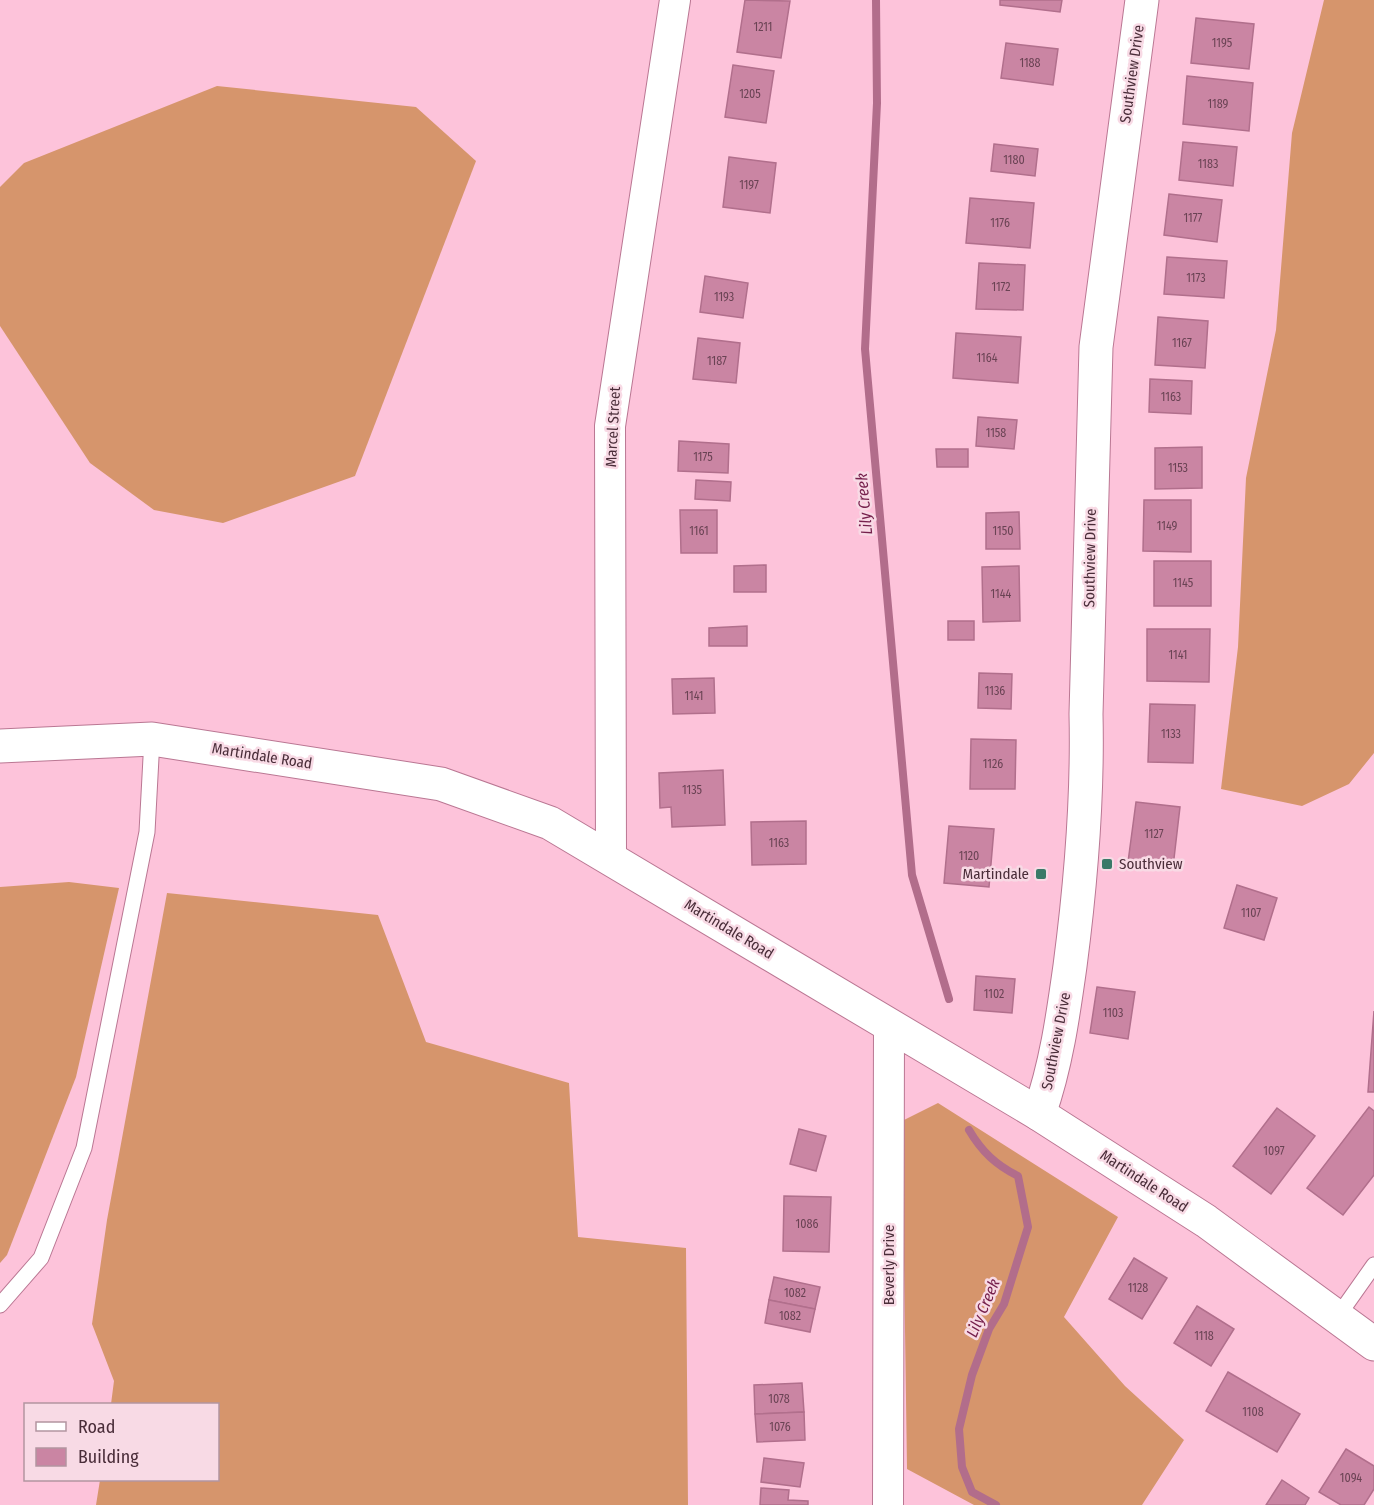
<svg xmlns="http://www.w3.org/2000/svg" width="1374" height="1505" font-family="'Fira Sans Condensed',sans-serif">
<rect width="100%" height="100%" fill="#fdc3da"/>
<g fill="#d6956c">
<polygon points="1324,0 1374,0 1374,753 1349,784 1302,806 1221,789 1238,647 1246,478 1276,330 1292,133"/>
<polygon points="217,86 416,107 476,161 355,476 223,523 154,510 90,463 0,326 0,187 24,163"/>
<polygon points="69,882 119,888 76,1077 7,1255 0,1263 0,887"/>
<polygon points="167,893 378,915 426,1042 569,1083 578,1237 686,1248 688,1505 96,1505 100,1480 218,1480 218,1404 111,1404 114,1381 92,1324 107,1220"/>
<polygon points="938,1103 1118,1217 1064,1317 1125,1386 1184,1440 1142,1505 974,1505 907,1469 902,1121"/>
</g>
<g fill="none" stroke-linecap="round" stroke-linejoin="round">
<g stroke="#b26d8b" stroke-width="8">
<polyline points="876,0 877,103 865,349 912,875 949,999"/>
<path d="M969,1130C982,1152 996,1165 1018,1176L1028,1227L1004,1304L989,1329L972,1375L959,1429L962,1467L972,1492L996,1505"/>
</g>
</g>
<g fill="#ca85a3" stroke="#b16f8c" stroke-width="1.5">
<polygon points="745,0 790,1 781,58 737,52"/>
<polygon points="1000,0 1062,0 1060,12 1000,5"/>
<polygon points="1196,18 1254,24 1249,69 1191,63"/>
<polygon points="1006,43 1058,49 1053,85 1001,78"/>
<polygon points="733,65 774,71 766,123 725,117"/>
<polygon points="1187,76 1253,83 1249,131 1183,124"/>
<polygon points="1183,142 1237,147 1233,186 1179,180"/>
<polygon points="994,144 1038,149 1035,176 991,171"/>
<polygon points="729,157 776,163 770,213 723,207"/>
<polygon points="1169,194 1222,200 1217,242 1164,235"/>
<polygon points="970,198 1034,203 1030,248 966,243"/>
<polygon points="1167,257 1227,261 1224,298 1164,294"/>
<polygon points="979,263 1025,265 1023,310 976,309"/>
<polygon points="705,276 748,283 743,318 700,312"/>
<polygon points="1158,317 1208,321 1205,368 1155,365"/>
<polygon points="956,333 1021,337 1018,383 953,378"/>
<polygon points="698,338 740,343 736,383 693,379"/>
<polygon points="1150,379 1192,381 1191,414 1149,412"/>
<polygon points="978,417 1017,420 1014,449 976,446"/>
<polygon points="679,441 729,444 728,473 678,471"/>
<polygon points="1202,447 1202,488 1155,489 1155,448"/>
<polygon points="936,449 968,449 968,467 937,467"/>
<polygon points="696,480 731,482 730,501 695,499"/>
<polygon points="1144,500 1191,500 1191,552 1143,551"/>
<polygon points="680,510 717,510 717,553 681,553"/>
<polygon points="1019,512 1020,549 986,549 986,513"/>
<rect x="1154" y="561" width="57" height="45"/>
<polygon points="766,565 766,592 734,592 734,566"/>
<polygon points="1019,566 1020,621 983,622 982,567"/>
<rect x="948" y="621" width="26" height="19"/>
<polygon points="747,626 747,646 709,646 709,628"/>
<polygon points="1147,629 1210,629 1209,682 1147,681"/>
<polygon points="979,673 1012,674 1011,709 978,708"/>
<polygon points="714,678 715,713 673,714 672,679"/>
<polygon points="1150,704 1195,705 1193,763 1148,762"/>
<polygon points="971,739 1016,740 1015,789 970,789"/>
<polygon points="723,770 725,825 672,827 671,807 660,808 659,773"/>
<polygon points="1136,802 1180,807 1173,867 1128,862"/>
<polygon points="806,821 806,864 752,865 751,822"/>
<polygon points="949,826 994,829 989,887 944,883"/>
<polygon points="1237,885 1277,898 1264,940 1224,928"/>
<polygon points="976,976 1015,979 1012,1013 974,1010"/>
<polygon points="1097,987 1135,992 1128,1039 1090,1033"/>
<polygon points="1374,1011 1374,1092 1368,1092"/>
<polygon points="1369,1107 1374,1111 1374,1175 1343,1215 1307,1188"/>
<polygon points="1277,1108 1315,1136 1271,1194 1233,1166"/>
<polygon points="799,1129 826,1136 816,1171 790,1164"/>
<polygon points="784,1196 831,1197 829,1252 783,1251"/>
<polygon points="1134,1258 1167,1278 1142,1319 1109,1299"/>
<polygon points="774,1277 820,1287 815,1309 769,1300"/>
<polygon points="769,1300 815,1309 810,1332 765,1323"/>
<polygon points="1197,1306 1234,1329 1211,1366 1174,1343"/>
<polygon points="1228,1372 1300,1414 1277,1452 1206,1411"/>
<polygon points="802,1383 804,1412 755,1414 754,1385"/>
<polygon points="804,1412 805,1440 757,1442 755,1414"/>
<polygon points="1346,1449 1374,1466 1374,1489 1364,1505 1341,1505 1319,1492"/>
<polygon points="764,1458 804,1463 800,1487 761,1482"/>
<polygon points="1282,1480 1309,1498 1305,1505 1266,1505"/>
<polygon points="761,1488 789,1490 788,1500 808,1501 808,1505 760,1505"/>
</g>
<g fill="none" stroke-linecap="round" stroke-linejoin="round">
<g stroke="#ba7793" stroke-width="17">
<g id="lane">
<polyline points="0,1305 41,1258 84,1148 147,832 152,739"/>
<polyline points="1338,1316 1374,1265"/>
</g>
</g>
<g stroke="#ba7793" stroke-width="32">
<g id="street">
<polyline points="611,858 610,426 675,0"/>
<polyline points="888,1505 889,1025"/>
</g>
</g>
<g stroke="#ba7793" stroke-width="35">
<g id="secondary">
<polyline points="0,746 152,739 441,784 550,823 1039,1114 1206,1221 1374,1344"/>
<path d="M1039,1114C1056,1066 1063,1016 1070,966C1081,882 1088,799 1086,714L1096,347L1142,0"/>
</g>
</g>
<use href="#lane" stroke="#fff" stroke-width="15"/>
<use href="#street" stroke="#fff" stroke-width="30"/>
<use href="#secondary" stroke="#fff" stroke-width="33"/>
</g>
<g fill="#3a7a68" stroke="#f8dae5" stroke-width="2">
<rect x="1101" y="858" width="12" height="12" rx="3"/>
<rect x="1035" y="868" width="12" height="12" rx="3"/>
</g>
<g text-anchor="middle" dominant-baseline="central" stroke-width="5" stroke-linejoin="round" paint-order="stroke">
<g font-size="12" fill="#6a4354">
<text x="763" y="27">1211</text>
<text x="1222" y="43">1195</text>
<text x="1030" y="63">1188</text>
<text x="750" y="94">1205</text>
<text x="1218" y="104">1189</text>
<text x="1014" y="160">1180</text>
<text x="1208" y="164">1183</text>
<text x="749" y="185">1197</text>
<text x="1193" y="218">1177</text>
<text x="1000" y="223">1176</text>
<text x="1196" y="278">1173</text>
<text x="1001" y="287">1172</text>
<text x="724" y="297">1193</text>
<text x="1182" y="343">1167</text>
<text x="987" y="358">1164</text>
<text x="717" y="361">1187</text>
<text x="1171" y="397">1163</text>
<text x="996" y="433">1158</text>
<text x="703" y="457">1175</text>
<text x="1178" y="468">1153</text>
<text x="1167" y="526">1149</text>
<text x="699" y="531">1161</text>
<text x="1003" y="531">1150</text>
<text x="1183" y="583">1145</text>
<text x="1001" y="594">1144</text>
<text x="1178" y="655">1141</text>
<text x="995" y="691">1136</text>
<text x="694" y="696">1141</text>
<text x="1171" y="734">1133</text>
<text x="993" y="764">1126</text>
<text x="692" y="790">1135</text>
<text x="1154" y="834">1127</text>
<text x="779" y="843">1163</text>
<text x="969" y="856">1120</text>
<text x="1251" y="913">1107</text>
<text x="994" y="994">1102</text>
<text x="1113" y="1013">1103</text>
<text x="1274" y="1151">1097</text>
<text x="807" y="1224">1086</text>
<text x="1138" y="1288">1128</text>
<text x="795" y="1293">1082</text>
<text x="790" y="1316">1082</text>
<text x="1204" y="1336">1118</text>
<text x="779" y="1399">1078</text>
<text x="1253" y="1412">1108</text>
<text x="780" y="1427">1076</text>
<text x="1351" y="1478">1094</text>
</g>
<g font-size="15" fill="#4a2d39" stroke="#f8dae5">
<text transform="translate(1132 74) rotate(-82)">Southview Drive</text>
<text transform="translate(613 427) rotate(-87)">Marcel Street</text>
<text transform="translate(1090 558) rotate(-89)">Southview Drive</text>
<text transform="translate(262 756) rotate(9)">Martindale Road</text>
<text transform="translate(729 929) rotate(31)">Martindale Road</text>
<text transform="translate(1056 1041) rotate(-79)">Southview Drive</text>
<text transform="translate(1144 1181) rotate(33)">Martindale Road</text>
<text transform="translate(889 1265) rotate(-90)">Beverly Drive</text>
</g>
<g font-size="15" fill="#4a2d39" stroke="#f8dae5" text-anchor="start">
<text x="1119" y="864">Southview</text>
<text x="1029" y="874" text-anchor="end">Martindale</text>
</g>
<g font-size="16" font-style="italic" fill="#76214d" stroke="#f8dae5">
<text transform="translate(864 504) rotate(-95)">Lily Creek</text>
<text transform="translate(983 1308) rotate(-67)">Lily Creek</text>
</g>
</g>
<rect x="24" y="1403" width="195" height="78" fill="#f8dae5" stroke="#b295a0" stroke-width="1.5"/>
<rect x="36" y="1422" width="30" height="9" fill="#ffffff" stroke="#b295a0" stroke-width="1.5"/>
<text x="78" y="1433" font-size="18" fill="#4a2d39">Road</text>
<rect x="36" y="1448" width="30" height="18" fill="#ca85a3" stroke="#b295a0" stroke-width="1.5"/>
<text x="78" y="1463" font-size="18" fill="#4a2d39">Building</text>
</svg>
